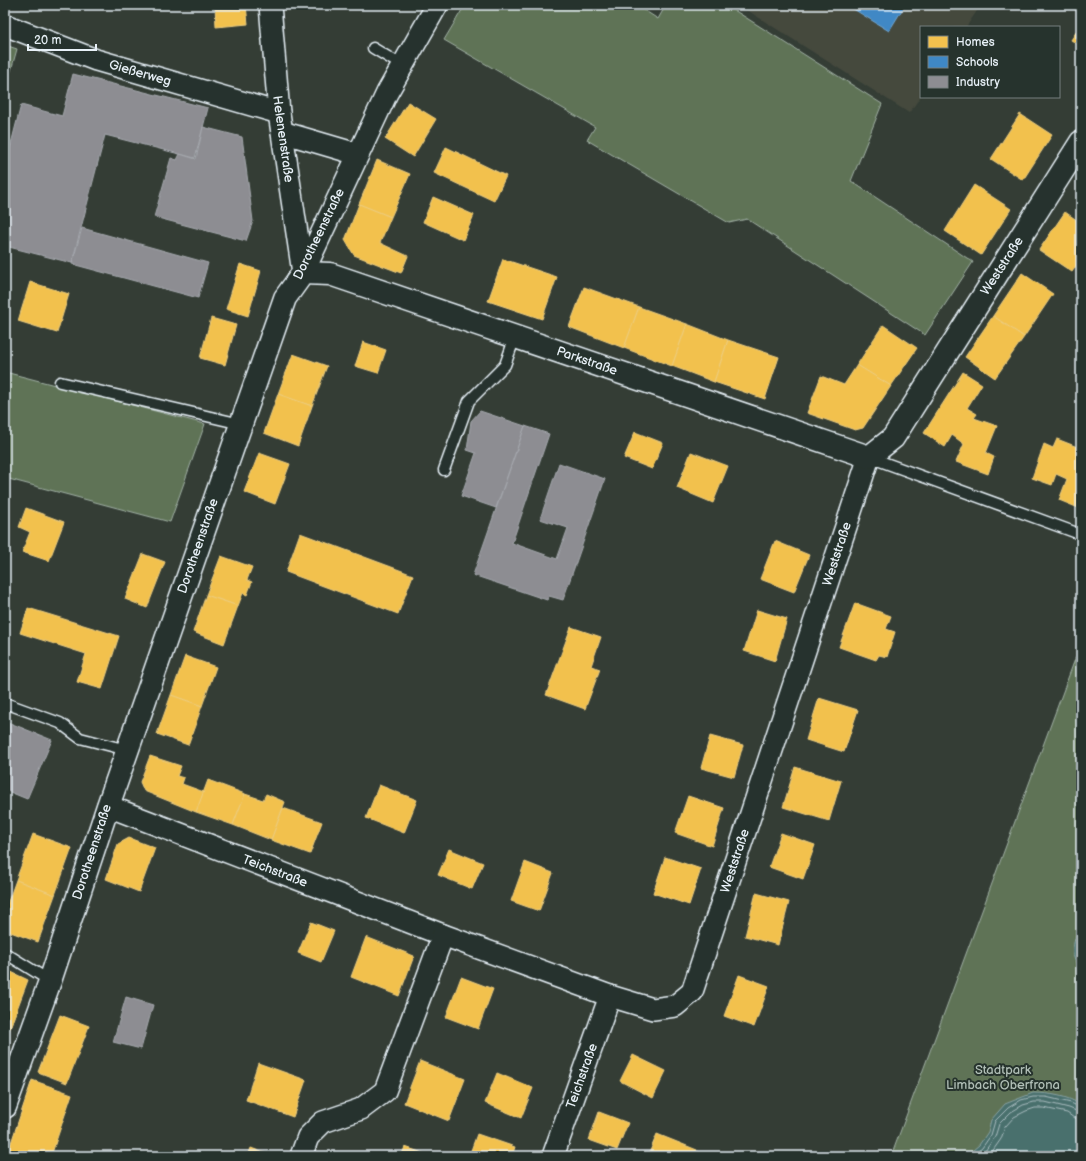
<svg xmlns="http://www.w3.org/2000/svg" width="1086" height="1161" font-family="'Balsamiq Sans',sans-serif">
<rect width="100%" height="100%" fill="#343d35"/>
<filter id="ink" filterUnits="userSpaceOnUse"><feTurbulence type="fractalNoise" baseFrequency=".025" numOctaves="2"/><feDisplacementMap in="SourceGraphic" scale="8" xChannelSelector="R" yChannelSelector="G"/><feConvolveMatrix kernelMatrix="1 2 1 2 8 2 1 2 1" color-interpolation-filters="sRGB"/></filter>
<g filter="url(#ink)">
<polygon fill="#45493e" points="739,5 981,5 966,27 921,27 921,96 909,113"/>
<g fill="#5e7356" stroke="#a3b2a7">
<polygon points="465,5 636,5 658,19 666,5 726,5 882,104 851,181 973,262 925,335 747,219 729,223 587,140 595,127 444,40"/>
<polygon points="5,45 17,49 5,92"/>
<polygon points="5,372 205,424 170,522 5,478"/>
<polygon points="1081,643 1081,1156 891,1156 892,1154"/>
</g>
<g fill="#4a6f6d" stroke="#89a3a5">
<path d="M1081,925V968C1067,956 1074,939 1081,925Z"/>
<path d="M1033,1093C1049,1093 1068,1096 1081,1105V1156H966L979,1145L988,1132L991,1120L1005,1104Z"/>
</g>
<g fill="#f2c14e" stroke="#efcf81">
<polygon points="215,5 246,5 248,24 216,27"/>
<polygon points="1081,5 1081,13 1077,11"/>
<polygon points="1081,25 1081,46 1071,40"/>
<polygon points="408,102 436,119 413,157 385,139"/>
<polygon points="1020,114 1052,135 1023,180 991,159"/>
<polygon points="446,147 506,176 494,201 434,173"/>
<polygon points="377,160 410,174 391,217 359,204"/>
<polygon points="974,185 1011,209 981,255 945,231"/>
<polygon points="433,197 474,215 463,240 423,222"/>
<polygon points="359,204 391,217 380,243 408,256 401,273 354,255 345,240"/>
<polygon points="1065,212 1081,223 1081,259 1072,272 1039,250"/>
<polygon points="503,259 557,277 542,319 488,301"/>
<polygon points="240,264 261,271 248,316 226,309"/>
<polygon points="1022,273 1053,294 1024,337 993,316"/>
<polygon points="30,282 69,294 57,333 18,321"/>
<polygon points="584,287 639,307 624,348 569,327"/>
<polygon points="639,307 687,324 672,366 624,348"/>
<polygon points="993,316 1024,337 995,378 965,357"/>
<polygon points="211,318 236,325 225,365 200,358"/>
<polygon points="687,324 728,340 714,382 672,366"/>
<polygon points="883,325 917,348 891,386 857,365"/>
<polygon points="728,340 779,357 765,399 714,382"/>
<polygon points="363,342 386,350 378,373 355,366"/>
<polygon points="293,354 327,366 312,406 278,394"/>
<polygon points="857,365 891,386 863,428 855,430 807,413 821,376 844,385"/>
<polygon points="963,372 982,384 967,408 977,414 974,418 997,426 986,453 994,457 988,474 956,462 964,444 952,435 945,447 924,433"/>
<polygon points="278,394 312,406 298,446 264,433"/>
<polygon points="635,432 663,443 652,469 624,458"/>
<polygon points="1057,439 1080,448 1077,457 1081,459 1081,509 1059,500 1067,479 1056,474 1052,485 1032,478 1044,444 1053,448"/>
<polygon points="691,452 728,466 713,503 677,488"/>
<polygon points="259,453 290,464 275,504 244,492"/>
<polygon points="26,508 64,522 49,561 22,552 30,532 19,527"/>
<polygon points="300,533 413,575 398,614 286,572"/>
<polygon points="775,541 809,555 794,592 760,579"/>
<polygon points="143,554 165,562 147,608 125,599"/>
<polygon points="221,556 252,567 247,580 252,582 247,595 243,593 238,606 206,595"/>
<polygon points="206,595 238,606 224,644 193,632"/>
<polygon points="855,603 891,616 886,629 895,632 887,657 879,655 876,660 839,647"/>
<polygon points="28,608 119,636 102,689 77,682 86,654 20,633"/>
<polygon points="757,610 787,619 775,661 744,651"/>
<polygon points="571,627 601,637 591,666 600,669 585,709 546,695"/>
<polygon points="185,656 216,667 202,706 171,695"/>
<polygon points="171,695 202,706 188,745 157,734"/>
<polygon points="819,698 858,710 844,752 806,740"/>
<polygon points="710,736 743,745 734,777 701,768"/>
<polygon points="150,756 181,766 177,776 184,778 182,784 204,792 196,812 144,791 140,782"/>
<polygon points="795,767 841,781 829,821 783,807"/>
<polygon points="208,780 245,794 233,825 196,812"/>
<polygon points="379,785 417,800 404,833 366,818"/>
<polygon points="245,794 263,800 266,794 285,802 271,840 233,825"/>
<polygon points="688,796 724,808 712,846 675,833"/>
<polygon points="283,808 322,822 310,854 271,840"/>
<polygon points="781,833 815,845 803,879 769,867"/>
<polygon points="33,834 72,848 55,895 16,880"/>
<polygon points="129,838 155,848 139,892 106,879 118,844"/>
<polygon points="449,849 483,863 472,889 438,875"/>
<polygon points="665,857 701,869 689,905 653,893"/>
<polygon points="525,862 553,873 539,911 511,901"/>
<polygon points="16,880 55,895 38,942 5,930 5,910"/>
<polygon points="756,893 789,902 778,945 745,936"/>
<polygon points="311,922 334,931 321,962 298,953"/>
<polygon points="366,937 414,956 399,996 351,977"/>
<polygon points="5,969 28,980 5,1041"/>
<polygon points="739,975 769,986 754,1027 724,1016"/>
<polygon points="461,977 493,989 478,1029 446,1017"/>
<polygon points="60,1015 89,1026 67,1083 38,1072"/>
<polygon points="633,1055 666,1071 653,1098 620,1081"/>
<polygon points="420,1061 465,1079 449,1121 404,1103"/>
<polygon points="258,1063 306,1080 293,1117 246,1100"/>
<polygon points="497,1073 533,1088 521,1118 485,1103"/>
<polygon points="32,1080 72,1094 51,1156 19,1156 8,1152"/>
<polygon points="599,1112 628,1123 617,1150 589,1140"/>
<polygon points="477,1134 515,1147 512,1156 469,1156"/>
<polygon points="657,1134 697,1150 694,1156 648,1156"/>
<polygon points="405,1147 426,1154 425,1156 401,1156"/>
<polygon points="251,1148 272,1156 248,1156"/>
</g>
<polygon fill="#3f88c5" stroke="#72a8d4" points="847,5 905,5 889,31"/>
<g fill="#8d8d92" stroke="#a8abb1">
<polygon points="73,74 208,108 195,158 105,135 72,263 5,246 5,167 21,105 62,116"/>
<polygon points="203,127 242,137 253,221 246,241 154,217 171,158 177,160 180,154 196,159"/>
<polygon points="82,228 208,263 198,298 72,264"/>
<polygon points="480,411 525,426 496,508 461,496 476,453 467,450 471,421"/>
<polygon points="525,426 549,434 512,543 557,559 568,528 540,519 559,463 605,479 563,600 549,596 547,600 473,575"/>
<polygon points="5,721 52,740 27,799 5,790"/>
<polygon points="126,997 153,1005 141,1049 113,1042"/>
</g>
<g fill="none" stroke-linecap="round" stroke-linejoin="round">
<g stroke="#a9bdc0" stroke-width="1">
<polyline points="972,1156 982,1148 991,1135 995,1121 1008,1108 1021,1100 1033,1097 1046,1097 1071,1103 1081,1108"/>
<polyline points="979,1156 985,1151 995,1137 999,1124 1011,1112 1023,1105 1034,1102 1045,1102 1069,1108 1081,1113"/>
<polyline points="989,1156 1001,1139 1005,1127 1014,1117 1026,1111 1035,1108 1044,1108 1067,1113 1074,1118 1081,1119"/>
</g>
<g stroke="#e8f1f8" stroke-width="13">
<g id="service">
<polyline points="373,48 403,66"/>
<polyline points="60,382 241,424"/>
<polyline points="869,457 1077,533"/>
<polyline points="444,470 469,401 505,365 515,337"/>
<polyline points="5,703 60,723 80,738 127,750"/>
<polyline points="5,953 50,981"/>
</g>
</g>
<g stroke="#e8f1f8" stroke-width="24">
<g id="minor">
<polyline points="270,5 279,113 303,273"/>
<polyline points="5,25 96,60 279,113"/>
<polyline points="282,132 357,154"/>
<polyline points="303,273 387,93 437,5"/>
<polyline points="108,806 443,935 610,996 653,1009 675,1006 692,992 869,457"/>
<polyline points="301,1156 308,1137 323,1122 361,1109 385,1091 443,935"/>
<polyline points="553,1156 610,996"/>
</g>
</g>
<g stroke="#e8f1f8" stroke-width="25">
<polyline id="secondary" points="5,1107 50,981 108,806 285,298 303,273 330,274 869,457 893,438 1081,142"/>
</g>
<use href="#service" stroke="#26332d" stroke-width="10"/>
<use href="#minor" stroke="#26332d" stroke-width="21"/>
<use href="#secondary" stroke="#26332d" stroke-width="22"/>
</g>
</g>
<g text-anchor="middle" dominant-baseline="central" stroke-width="4" stroke-linejoin="round" paint-order="stroke">
<g font-size="13" fill="#e8f1f8" stroke="#26332d">
<text transform="translate(140 73) rotate(16)">Gießerweg</text>
<text transform="translate(283 139) rotate(82)">Helenenstraße</text>
<text transform="translate(319 234) rotate(-64)">Dorotheenstraße</text>
<text transform="translate(1002 266) rotate(-57)">Weststraße</text>
<text transform="translate(587 361) rotate(19)">Parkstraße</text>
<text transform="translate(198 546) rotate(-71)">Dorotheenstraße</text>
<text transform="translate(837 554) rotate(-72)">Weststraße</text>
<text transform="translate(92 852) rotate(-72)">Dorotheenstraße</text>
<text transform="translate(735 861) rotate(-72)">Weststraße</text>
<text transform="translate(275 871) rotate(21)">Teichstraße</text>
<text transform="translate(582 1076) rotate(-70)">Teichstraße</text>
</g>
<g font-size="13" fill="#b1bfb7" stroke="#26332d">
<text x="1003" y="1070">Stadtpark<tspan x="1003" dy="15">Limbach Oberfrona</tspan></text>
</g>
</g>
<rect width="1086" height="1161" fill="none" stroke="#26332d" stroke-width="20"/>
<rect x="10" y="10" width="1066" height="1141" fill="none" stroke="#e8f1f8" stroke-width="1.5" filter="url(#ink)"/>
<rect x="920" y="26" width="140" height="72" fill="#26332d" stroke="#747f7e"/>
<rect x="928" y="36" width="20" height="12" fill="#f2c14e" stroke="#747f7e"/>
<text x="956" y="46" font-size="12" fill="#e8f1f8">Homes</text>
<rect x="928" y="56" width="20" height="12" fill="#3f88c5" stroke="#747f7e"/>
<text x="956" y="66" font-size="12" fill="#e8f1f8">Schools</text>
<rect x="928" y="76" width="20" height="12" fill="#8d8d92" stroke="#747f7e"/>
<text x="956" y="86" font-size="12" fill="#e8f1f8">Industry</text>
<path d="M28 44v6h68v-6" fill="none" stroke="#e8f1f8" stroke-width="2"/>
<text x="34" y="44" font-size="12" fill="#e8f1f8" stroke="#26332d" stroke-width="3" paint-order="stroke">20 m</text>
</svg>
